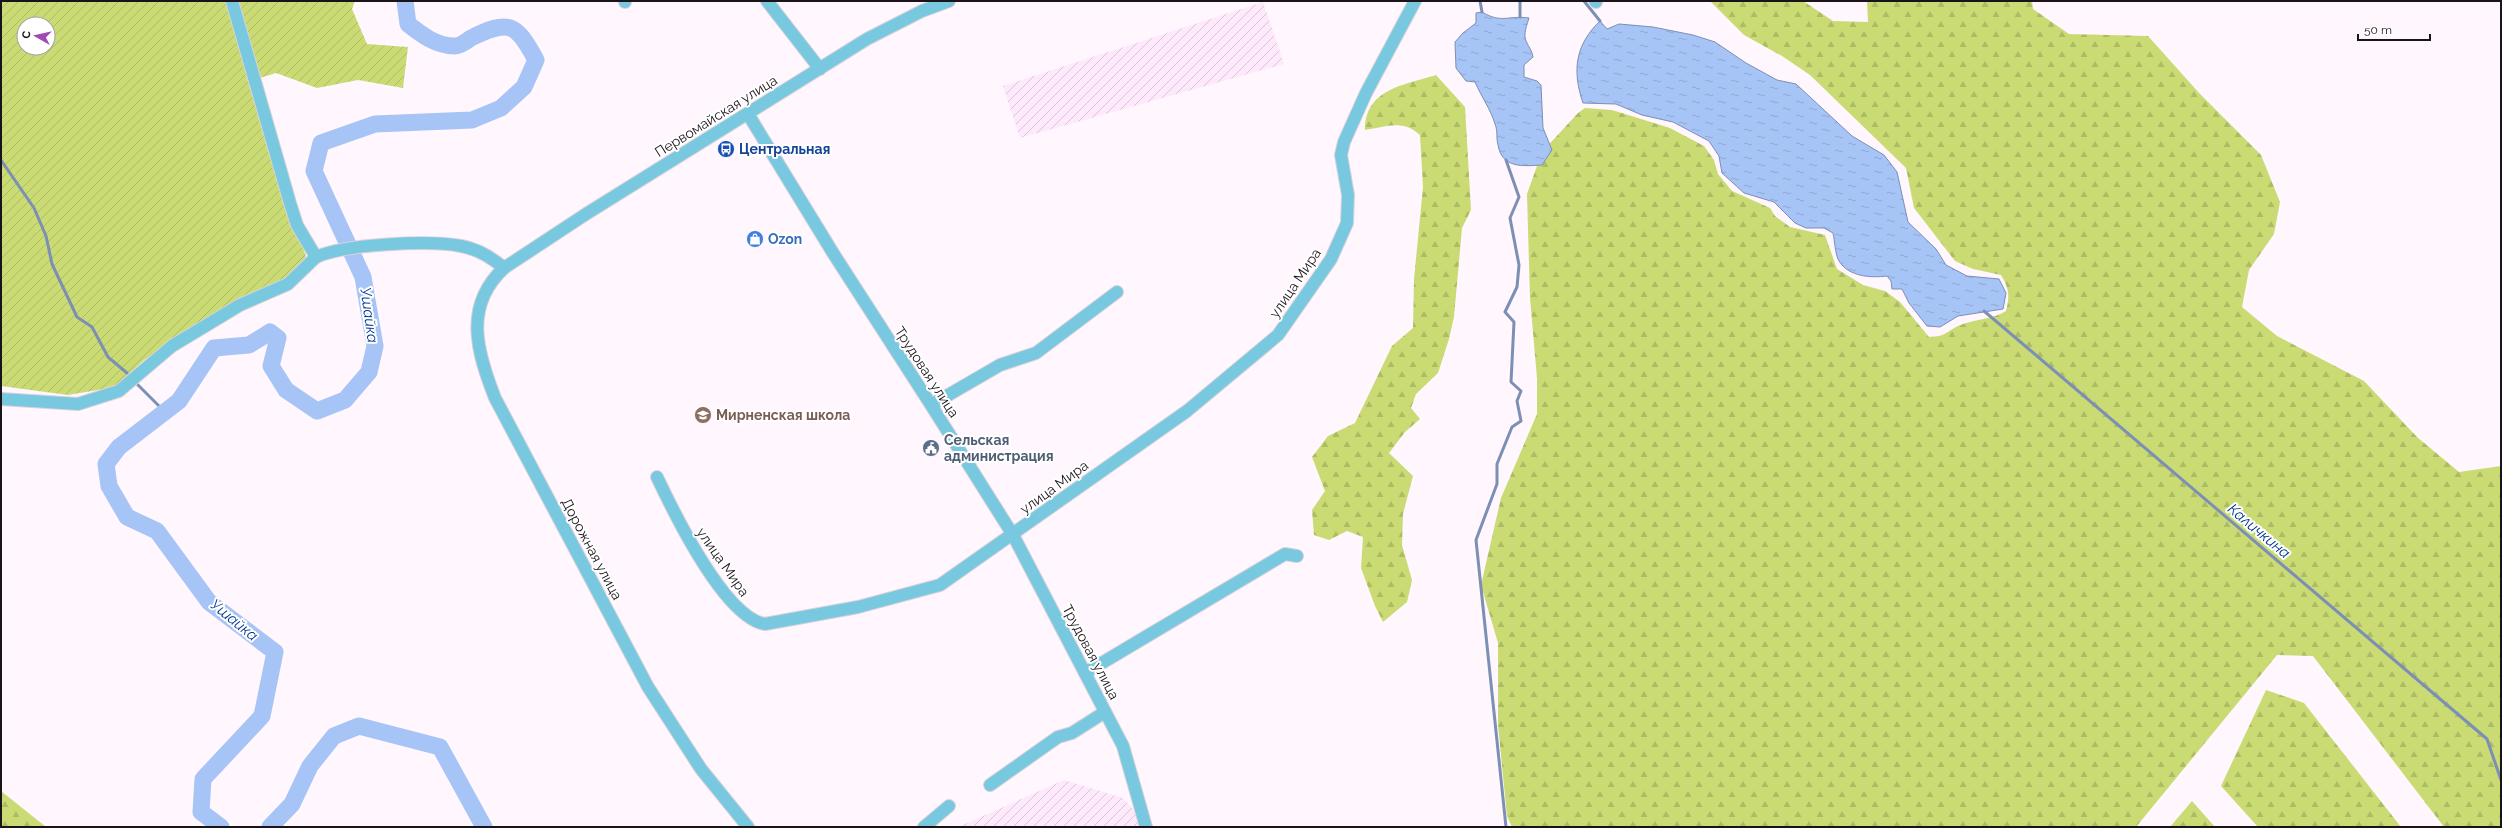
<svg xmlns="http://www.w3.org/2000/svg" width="2502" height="828" font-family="Raleway,sans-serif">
<defs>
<pattern id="industrial-furrows" width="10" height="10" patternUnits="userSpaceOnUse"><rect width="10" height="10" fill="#fde8fc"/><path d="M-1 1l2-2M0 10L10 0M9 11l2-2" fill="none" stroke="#d8c6d7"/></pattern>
<pattern id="forest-firs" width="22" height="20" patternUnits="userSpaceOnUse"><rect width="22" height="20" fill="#cadb74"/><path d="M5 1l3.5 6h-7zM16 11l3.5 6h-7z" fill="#adbb64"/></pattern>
<pattern id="garden-furrows" width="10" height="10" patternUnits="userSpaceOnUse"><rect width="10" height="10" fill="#cadb74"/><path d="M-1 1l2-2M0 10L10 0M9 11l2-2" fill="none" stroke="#adbb64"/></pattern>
<pattern id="water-ripples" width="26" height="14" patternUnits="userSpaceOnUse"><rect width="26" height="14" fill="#a6c4f6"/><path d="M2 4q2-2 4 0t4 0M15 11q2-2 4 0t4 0" fill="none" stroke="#8ea8d2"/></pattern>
</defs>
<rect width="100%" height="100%" fill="#fff6fe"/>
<g fill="url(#industrial-furrows)">
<polygon points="1263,2 1284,64 1020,138 1003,86"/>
<polygon points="1064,780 1123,798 1149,827 958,827"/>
</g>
<g fill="url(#forest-firs)">
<path d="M1710,1H1803L1833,21L1868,22L1867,1H2032L2033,9L2069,34L2148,36L2200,94L2261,155L2280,202L2274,234L2249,270L2242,307L2277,336L2364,381L2417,437L2459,472L2501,466V827H2444L2313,656L2277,655L2136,827H1512L1507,816L1498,725V643L1481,585L1501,498L1537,414V378L1530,298L1527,194L1542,152L1578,113L1585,108L1612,110L1670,128L1704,146L1714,160L1718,174L1732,191L1770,208L1775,216L1790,227L1825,235L1837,269L1863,285L1885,291L1900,302L1929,337C1947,336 1944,333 1958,326C1973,319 1992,320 2006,311C2010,296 2009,288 2001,275L1973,269L1955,261L1914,208L1906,168L1810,75L1782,56L1744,35Z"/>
<path d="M1436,75L1465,107L1471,210L1462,228L1454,317L1449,339L1438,373L1416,394L1411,408L1420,419L1405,432L1389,453L1413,476L1403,514L1402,545L1412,580L1407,602L1383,622L1375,606L1361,568L1363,537L1347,531L1329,540L1314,535L1312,510L1325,491L1312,457L1328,436L1355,423L1392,346L1413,328L1414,279L1423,187L1420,135C1402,119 1387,127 1365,130C1365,89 1404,85 1436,75Z"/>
<polygon points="2266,690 2304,703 2401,827 2258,827 2221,786"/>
<polygon points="1,791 46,827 1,827"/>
<polygon points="2192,801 2215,827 2170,827"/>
</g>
<path fill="url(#garden-furrows)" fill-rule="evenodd" d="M1,1H355L352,9L367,44L408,47L403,88L358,80L317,88L276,73L250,81L284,198L306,256L300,270L144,360L116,387L68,395L1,386ZM24,24H48V48H24Z"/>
<g fill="url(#water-ripples)" stroke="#7c8fb4">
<path d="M1482,12C1502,24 1508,15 1529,18C1527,25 1523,34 1526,41C1529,48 1532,50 1533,57L1524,65V77L1537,81L1541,85L1543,128L1552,150L1542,165C1524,166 1502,169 1498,145C1496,138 1498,131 1495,124C1491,110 1481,96 1475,82L1466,81L1456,68L1455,42L1463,33L1476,23V13Z"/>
<path d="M1600,21L1607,29L1619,24L1653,27L1693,35L1715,42L1746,63L1777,80L1796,84L1852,136L1884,155L1897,172L1908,222L1936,249L1946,265L1967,276L1999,279L2006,293L2003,309L1958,316L1940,327L1927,326L1909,303L1902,289H1892L1891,281L1887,276C1871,278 1849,277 1839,261C1835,254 1835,242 1833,233L1824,228H1806L1795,223L1774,202L1744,193L1722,173L1719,156L1709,141L1673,122L1642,115L1616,104L1583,103C1572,71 1575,45 1600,21Z"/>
</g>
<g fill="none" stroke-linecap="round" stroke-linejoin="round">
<g stroke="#7c8fb4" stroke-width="3">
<polyline points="1480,1 1482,12"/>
<polyline points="1584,1 1600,21"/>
<polyline points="1520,17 1520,1"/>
<polyline points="1,160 34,208 46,236 52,264 77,317 92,327 108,357 127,373"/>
<polyline points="1506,160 1519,197 1510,218 1519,265 1517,287 1505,312 1514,322 1511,382 1521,391 1517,401 1521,421 1512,427 1497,464 1497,484 1476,540 1506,827"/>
<polyline points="1984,311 2487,739 2501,780"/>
<polyline points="136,383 165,412"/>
</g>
<g stroke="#a6c4f6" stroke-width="17">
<path d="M221,827L201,812L203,779L262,716L275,652L209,602L157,531L127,517L109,486L106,464L119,447L179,401L214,348L249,345L270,332L278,338L271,366L286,390L317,411L345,400L369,372L375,346L363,277L314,171L321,143L375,124L472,120L501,108L524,87L536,60C516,23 509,19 471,38C467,41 460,46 455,46C436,46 422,35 408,24L405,1"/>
<polyline points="270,827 292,804 310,766 334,736 359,726 440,747 484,827"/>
</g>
<g stroke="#dad2da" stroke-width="14">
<g id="minor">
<path d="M232,1L290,203L297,225L316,257C345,244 429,240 461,246C478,249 491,257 504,268"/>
<polyline points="767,1 820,69"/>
<polyline points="1595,1 1596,2"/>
<polyline points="625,2 625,1"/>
<polyline points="748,114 833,253 931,405 1013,535 1123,746 1146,827"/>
<polyline points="1,399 78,404 119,391 172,346 240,305 288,284 316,257"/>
<polyline points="931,405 1000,365 1036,353 1117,292"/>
<path d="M657,477C674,513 725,618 765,624L858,607L940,585L1187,411L1278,335L1331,259L1347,223L1348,195L1341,155L1344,142L1366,93L1415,1"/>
<polyline points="1085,673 1285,554 1297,556"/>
<polyline points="990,785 1058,737 1072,733 1105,712"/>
<path d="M748,827L701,769L648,687L495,398C477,352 463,306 504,268L586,214L867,39L922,11L949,1"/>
<polyline points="924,827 949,806"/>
</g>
</g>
<use href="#minor" stroke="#78c9e0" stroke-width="12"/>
</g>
<defs>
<g id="bus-disc" transform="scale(0.9)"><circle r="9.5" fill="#1a4fb4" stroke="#fff"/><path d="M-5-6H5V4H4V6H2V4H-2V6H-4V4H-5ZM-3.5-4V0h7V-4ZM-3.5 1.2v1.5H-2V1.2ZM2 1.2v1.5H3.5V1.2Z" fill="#fff"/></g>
<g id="shop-disc" transform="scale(0.9)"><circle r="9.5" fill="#3f7fe0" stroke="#fff"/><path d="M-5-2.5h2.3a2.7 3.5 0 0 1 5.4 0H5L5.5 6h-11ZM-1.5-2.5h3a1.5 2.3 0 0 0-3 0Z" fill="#fff"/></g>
<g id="school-disc" transform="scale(0.9)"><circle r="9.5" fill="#8d6e63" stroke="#fff"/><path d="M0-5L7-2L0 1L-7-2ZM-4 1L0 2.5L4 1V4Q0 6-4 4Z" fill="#fff"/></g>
<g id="civic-disc" transform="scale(0.9)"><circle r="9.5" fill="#5c6f8a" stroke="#fff"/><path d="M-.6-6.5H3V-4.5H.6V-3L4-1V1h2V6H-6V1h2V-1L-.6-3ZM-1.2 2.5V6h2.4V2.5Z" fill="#fff"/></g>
</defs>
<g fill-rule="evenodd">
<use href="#bus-disc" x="726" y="149"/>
<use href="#shop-disc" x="755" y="239"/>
<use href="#school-disc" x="703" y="415"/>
<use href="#civic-disc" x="931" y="448"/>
</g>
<g text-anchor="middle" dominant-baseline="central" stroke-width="4" stroke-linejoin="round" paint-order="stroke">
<g font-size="14" fill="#1a131a" stroke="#fff">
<text transform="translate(716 116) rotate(-32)">Первомайская улица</text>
<text transform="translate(1295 283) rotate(-56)">улица Мира</text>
<text transform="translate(927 372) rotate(57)">Трудовая улица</text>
<text transform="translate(1054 487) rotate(-36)">улица Мира</text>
<text transform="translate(592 549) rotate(62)">Дорожная улица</text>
<text transform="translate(723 562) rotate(55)">улица Мира</text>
<text transform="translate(1091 652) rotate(62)">Трудовая улица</text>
</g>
<g font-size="14" font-weight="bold" fill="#164399" stroke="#fff" text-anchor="start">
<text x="739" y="149">Центральная</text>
</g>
<g font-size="14" font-weight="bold" fill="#366cbe" stroke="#fff" text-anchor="start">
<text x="768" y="239">Ozon</text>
</g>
<g font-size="14" font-weight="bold" fill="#785e54" stroke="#fff" text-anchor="start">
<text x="716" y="415">Мирненская школа</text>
</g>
<g font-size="14" font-weight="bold" fill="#4e5e75" stroke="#fff" text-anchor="start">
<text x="944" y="440">Сельская<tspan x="944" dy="16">администрация</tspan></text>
</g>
<g font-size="15" font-style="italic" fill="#003692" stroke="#fff">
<text transform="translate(369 315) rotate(82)">Ушайка</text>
<text transform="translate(2259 531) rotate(40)">Каличкина</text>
<text transform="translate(234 620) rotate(39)">Ушайка</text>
</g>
</g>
<rect width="2502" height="828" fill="none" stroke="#1a131a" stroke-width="4"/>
<g transform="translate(36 36) rotate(278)"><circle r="19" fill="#ffffff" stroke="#a3a1a3"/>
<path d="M0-3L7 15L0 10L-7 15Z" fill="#a04ab7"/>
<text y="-6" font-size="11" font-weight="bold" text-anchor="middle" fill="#1a131a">С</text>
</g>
<path d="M2358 34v6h72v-6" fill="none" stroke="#1a131a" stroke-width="2"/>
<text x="2364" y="34" font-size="12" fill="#1a131a" stroke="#ffffff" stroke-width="3" paint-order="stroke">50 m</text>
</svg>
